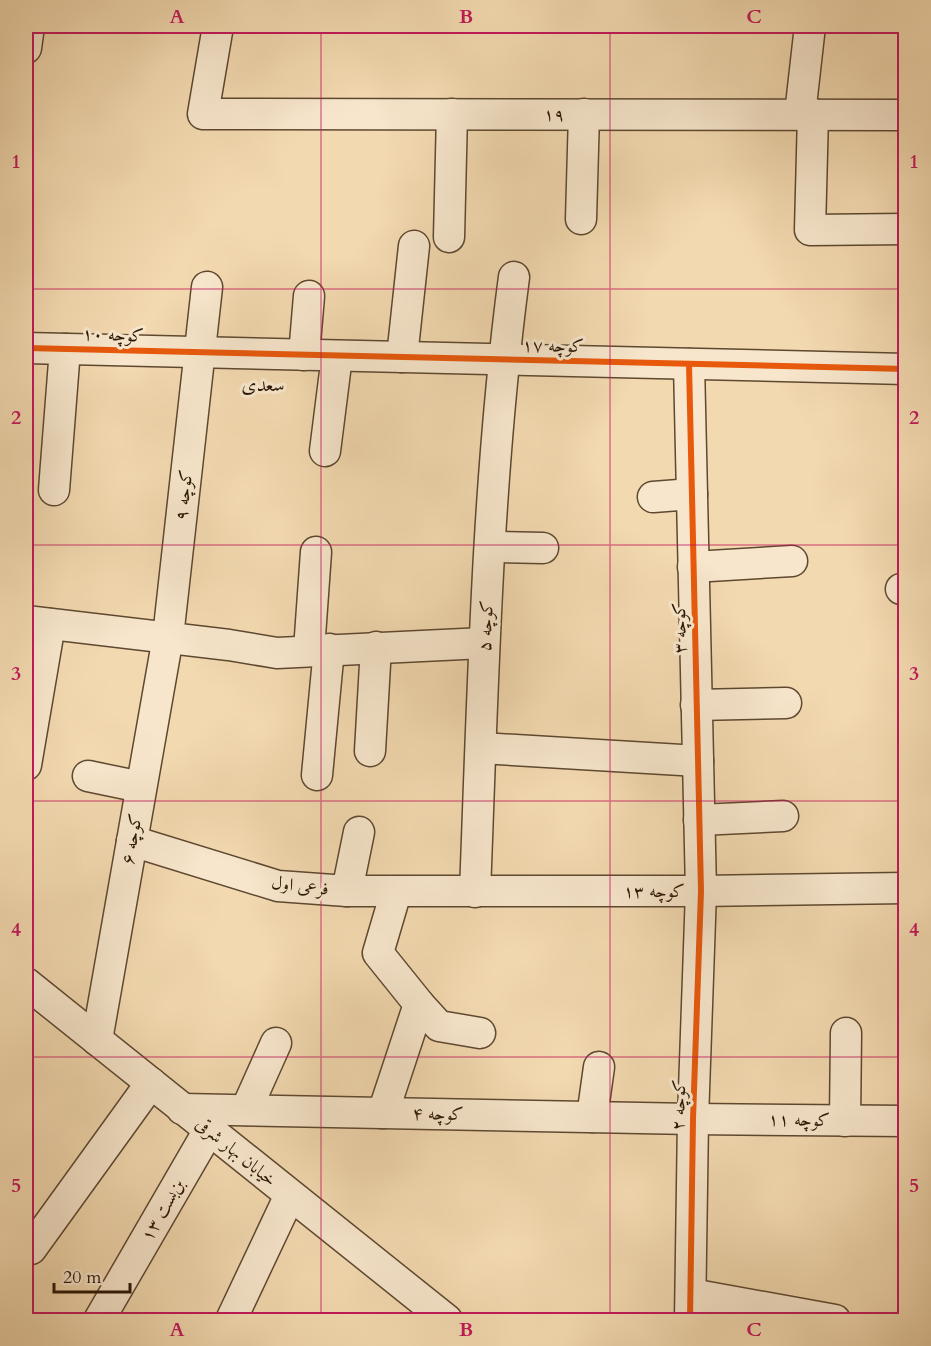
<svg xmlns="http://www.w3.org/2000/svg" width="931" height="1346" font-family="Cardo,Amiri,serif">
<rect width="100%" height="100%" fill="#f3d9b0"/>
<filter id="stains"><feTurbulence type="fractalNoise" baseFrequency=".00333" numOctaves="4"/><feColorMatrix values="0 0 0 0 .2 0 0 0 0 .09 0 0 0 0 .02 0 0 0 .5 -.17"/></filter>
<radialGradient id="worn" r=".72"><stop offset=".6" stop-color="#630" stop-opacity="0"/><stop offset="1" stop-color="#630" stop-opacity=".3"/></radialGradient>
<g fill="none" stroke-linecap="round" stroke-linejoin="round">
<g stroke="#5d4830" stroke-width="33">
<g id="street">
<polyline points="218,26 203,114 906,115"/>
<polyline points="26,48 29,26"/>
<polyline points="800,114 810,26"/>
<polyline points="813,114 810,230 906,229"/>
<polyline points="581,219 584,114"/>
<polyline points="449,237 452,114"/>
<polyline points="26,348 906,369"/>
<polyline points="304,355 309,296"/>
<polyline points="402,357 414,246"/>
<polyline points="689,364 701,891 693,1119 690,1320"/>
<polyline points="325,451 337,356"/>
<polyline points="54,490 65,349"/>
<polyline points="653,497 692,494"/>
<polyline points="491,547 543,548"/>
<polyline points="693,567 792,561"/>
<polyline points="901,589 906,589"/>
<polyline points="26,621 229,645 277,653 484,643"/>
<polyline points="309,650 316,552"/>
<polyline points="696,705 786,703"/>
<polyline points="481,748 698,761"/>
<polyline points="370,751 376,647"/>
<polyline points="26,765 50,624"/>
<polyline points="317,775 329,649"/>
<polyline points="88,776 141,787"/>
<polyline points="699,820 783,816"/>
<polyline points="132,841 278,886 347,891 701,891 906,888"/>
<polyline points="347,891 359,832"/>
<path d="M475,892C483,687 487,481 514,277"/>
<polyline points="26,983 447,1320"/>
<polyline points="419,1004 439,1026 480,1033"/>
<polyline points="97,1040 168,637 207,287"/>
<polyline points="182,1109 693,1119 906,1121"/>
<polyline points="246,1110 276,1043"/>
<polyline points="383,1113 419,1004 378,953 396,892"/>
<polyline points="592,1117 599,1067"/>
<polyline points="845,1121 846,1033"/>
<polyline points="31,1249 151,1083"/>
<polyline points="691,1294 835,1320"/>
<polyline points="99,1320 209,1130"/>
<polyline points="231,1320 290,1195"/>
</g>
</g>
<use href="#street" stroke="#f7e6cc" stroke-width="30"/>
<g stroke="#f7e6cc" stroke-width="10">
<g id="cycleway">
<polyline points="26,348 906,369"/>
<polyline points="689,364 701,891 693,1119 690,1320"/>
</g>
</g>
<use href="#cycleway" stroke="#e8590c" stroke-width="6"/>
</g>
<path fill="none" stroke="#c2185b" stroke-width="1.5" stroke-opacity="0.55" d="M321,26V1320M610,26V1320M26,289H906M26,545H906M26,801H906M26,1057H906"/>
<g text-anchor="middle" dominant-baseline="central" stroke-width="6" stroke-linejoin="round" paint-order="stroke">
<g font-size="18" fill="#2b1706" stroke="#f7e6cc">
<text x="554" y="114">۱۹</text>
<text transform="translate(113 335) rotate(2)">کوچه ۱۰</text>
<text transform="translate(553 346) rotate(1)">کوچه ۱۷</text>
<text transform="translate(184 495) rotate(-84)">کوچه ۹</text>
<text transform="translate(486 626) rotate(-87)">کوچه ۵</text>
<text transform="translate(680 628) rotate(-91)">کوچه ۳</text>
<text transform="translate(132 839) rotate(-80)">کوچه ۶</text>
<text transform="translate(300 886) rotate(7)">فرعی اول</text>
<text x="654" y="891">کوچه ۱۳</text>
<text transform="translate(679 1105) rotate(-88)">کوچه ۲</text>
<text transform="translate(438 1114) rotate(1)">کوچه ۴</text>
<text transform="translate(799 1120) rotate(1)">کوچه ۱۱</text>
<text transform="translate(236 1152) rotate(39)">خیابان بهار شرقی</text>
<text transform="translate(163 1210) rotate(-60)">بن‌بست ۱۳</text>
</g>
<g font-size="20" fill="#2b1706" stroke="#f7e6cc">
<text x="263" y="384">سعدی</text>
</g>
</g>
<rect width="931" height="1346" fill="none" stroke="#f3d9b0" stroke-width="66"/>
<path d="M54 1283v9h76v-9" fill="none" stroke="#2b1706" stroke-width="3"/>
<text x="63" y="1283" font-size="18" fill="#2b1706" stroke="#f7e6cc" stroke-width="4.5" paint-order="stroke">20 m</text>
<rect x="33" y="33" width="865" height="1280" fill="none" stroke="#c2185b" stroke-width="2"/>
<g font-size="20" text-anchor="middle" font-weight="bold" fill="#c2185b">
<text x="177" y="23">A</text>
<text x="466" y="23">B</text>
<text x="754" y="23">C</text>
<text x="16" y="168">1</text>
<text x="914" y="168">1</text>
<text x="16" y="424">2</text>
<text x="914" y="424">2</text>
<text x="16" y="680">3</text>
<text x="914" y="680">3</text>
<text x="16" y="936">4</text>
<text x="914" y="936">4</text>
<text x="16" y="1192">5</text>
<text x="914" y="1192">5</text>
<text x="177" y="1336">A</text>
<text x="466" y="1336">B</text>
<text x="754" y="1336">C</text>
</g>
<rect width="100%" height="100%" filter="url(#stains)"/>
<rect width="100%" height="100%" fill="url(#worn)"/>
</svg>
